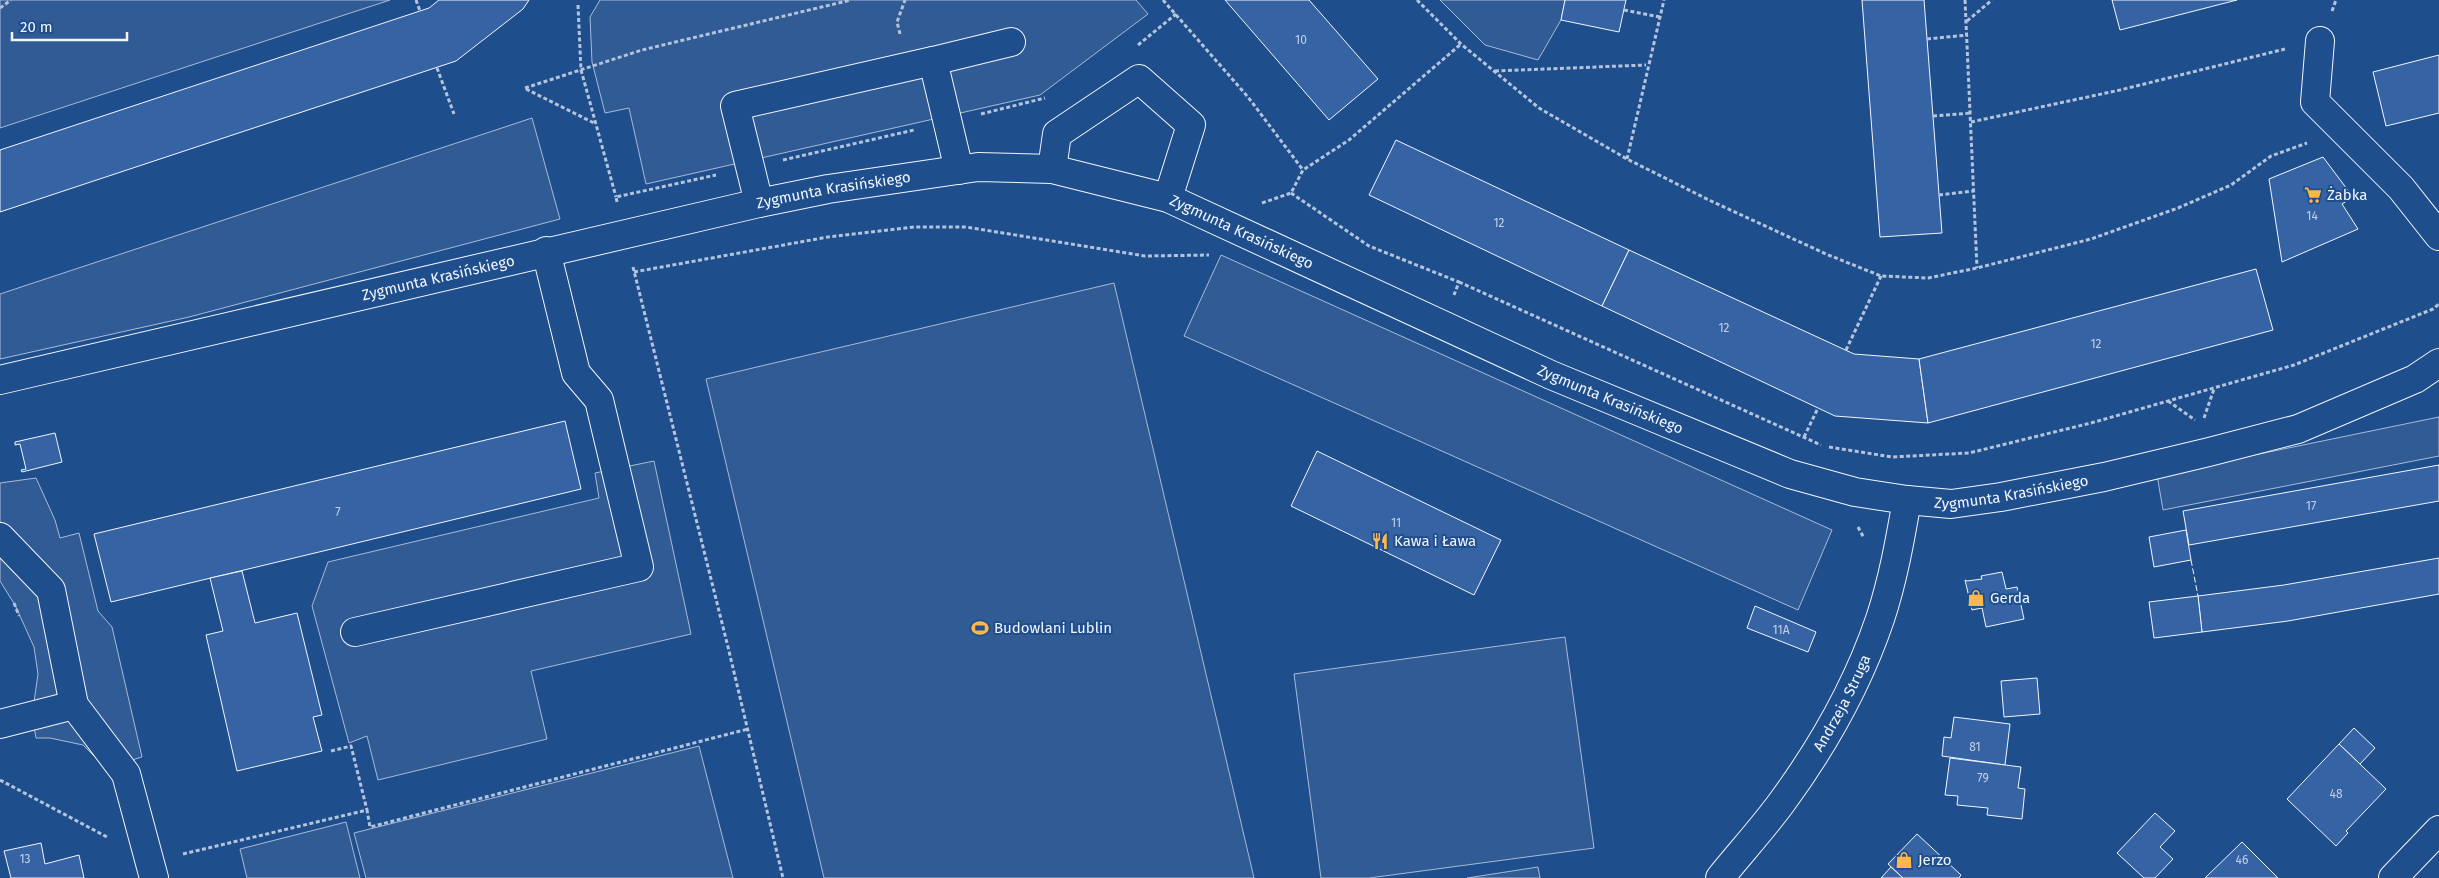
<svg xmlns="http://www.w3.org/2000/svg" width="2439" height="878" font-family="'Fira Sans',sans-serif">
<rect width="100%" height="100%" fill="#1f4e8c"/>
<g fill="#305b95" stroke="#a8bbd7">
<polygon points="0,0 390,0 0,128"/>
<polygon points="600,0 1136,0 1148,14 1040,95 646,184 629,108 605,113 592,62 590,17"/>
<polygon points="1440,0 1565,0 1561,20 1538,60 1485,45"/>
<polygon points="532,118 560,219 189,317 0,359 0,294"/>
<polygon points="1221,255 1832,530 1798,610 1184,336"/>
<polygon points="1114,283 1254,878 824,878 706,379"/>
<polygon points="2439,417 2439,456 2163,510 2157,475"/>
<polygon points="654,461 691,634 531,671 547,739 378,780 367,736 349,743 312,606 328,562 599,498 595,473"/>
<polygon points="36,478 55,520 60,538 79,533 98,611 112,627 142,757 106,768 83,745 50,738 36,738 32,716 38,674 34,647 15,605 0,581 0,483"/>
<polygon points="1565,637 1594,848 1369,878 1321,878 1294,674"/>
<polygon points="699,746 733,878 366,878 354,833"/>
<polygon points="346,822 360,878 247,878 240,849"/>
<polygon points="1538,867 1540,878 1467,878"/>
</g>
<g fill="#3563a3" stroke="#f2f6ff">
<polygon points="439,0 529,0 523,9 456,61 0,212 0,150 429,8"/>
<polygon points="1225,0 1309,0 1378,79 1329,120"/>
<polygon points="1565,0 1626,0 1619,32 1561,20"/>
<polygon points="1862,0 1924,0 1942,233 1880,237"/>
<polygon points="2112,0 2237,0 2120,30"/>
<polygon points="2439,55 2439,113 2386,126 2373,72"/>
<polygon points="1396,140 1629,250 1602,306 1369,195"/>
<polygon points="2323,157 2353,197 2342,204 2358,229 2282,262 2269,179"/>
<polygon points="1629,250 1854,354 1919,359 1928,423 1835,416 1602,306"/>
<polygon points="2256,269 2273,330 1928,423 1919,359"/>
<polygon points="565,421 581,489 111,602 94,534"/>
<polygon points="55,433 62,462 22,472 21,470 26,469 20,444 15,445 15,442"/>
<polygon points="1317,451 1501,540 1474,595 1291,506"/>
<polygon points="2439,465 2439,501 2189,545 2183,511"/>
<polygon points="2186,530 2191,560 2154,567 2149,537"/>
<polygon points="2439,558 2439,594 2288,621 2202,632 2198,596 2284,585"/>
<polygon points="242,571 255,623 297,613 322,715 313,717 322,751 237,771 206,635 223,631 210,578"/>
<polygon points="2002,572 2006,589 2017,587 2024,619 1986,627 1982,608 1972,610 1965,580 1967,581 1982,579 1981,576"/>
<polygon points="2198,596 2202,632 2154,638 2149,602"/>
<polygon points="1755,606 1816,632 1808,652 1747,628"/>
<polygon points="2037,678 2040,714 2004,717 2001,681"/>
<polygon points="1954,717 2010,724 2005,765 1942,756 1944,737 1951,738"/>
<polygon points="2354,728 2375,748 2360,764 2339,744"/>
<polygon points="2339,744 2386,789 2346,831 2348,833 2336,846 2287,799"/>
<polygon points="1950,758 2021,767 2018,788 2025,789 2022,819 1987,815 1988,808 1957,805 1958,796 1945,795"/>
<polygon points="2155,813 2175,831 2160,847 2173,859 2155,878 2144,878 2117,853"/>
<polygon points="1917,834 1961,875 1959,878 1903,878 1888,864"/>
<polygon points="2242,842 2278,878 2205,878"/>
<polygon points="41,843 45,864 79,855 84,878 11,878 4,851"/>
<polygon points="1891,867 1903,878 1881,878"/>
</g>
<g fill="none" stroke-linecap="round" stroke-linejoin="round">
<g stroke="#f2f6ff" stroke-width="30">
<g id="minor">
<polyline points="2320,41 2315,102 2401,188 2439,236"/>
<polyline points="1052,169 1057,134 1139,79 1191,125 1168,198"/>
<polyline points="959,170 933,61 1011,42"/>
<polyline points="759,203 735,106 933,61"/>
<path id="s1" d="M0,380L759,203L828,189L978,167L1052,169L1168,198L1551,375L1790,474L1855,492L1907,500L1951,504L2001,497L2104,477L2209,452L2298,429L2415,379L2439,363"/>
<polyline points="0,537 51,590 74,705 126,774 154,878"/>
<polyline points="355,632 639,567 599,400 576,373 546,251"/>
<polyline points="0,724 74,705"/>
<path id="s2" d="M1720,878C1740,853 1763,828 1782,802C1823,746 1858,684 1880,619C1893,580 1900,540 1907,500"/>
<polyline points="2393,878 2439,830"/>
</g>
</g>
<g stroke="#b3c4dc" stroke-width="3" stroke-dasharray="4 2.5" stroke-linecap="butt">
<polyline points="416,0 420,11"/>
<polyline points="1163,0 1248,97 1303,170"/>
<polyline points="1417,0 1461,44 1539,108 1627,159 1711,201 1826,254 1881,276 1928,278 1977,268 2091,239 2178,208 2231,185 2271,156 2307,143"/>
<polyline points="1965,0 1977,268"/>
<polyline points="578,5 581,70 616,197"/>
<polyline points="0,8 11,0"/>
<polyline points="1624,10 1660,17"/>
<polyline points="2332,11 2336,0"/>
<polyline points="1967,21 1992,0"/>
<polyline points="900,34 897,22 905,0"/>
<polyline points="1927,39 1968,35"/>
<polyline points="1138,45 1176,14"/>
<polyline points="437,68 454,114"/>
<polyline points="1495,71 1646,65"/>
<polyline points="525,88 642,50 851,0"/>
<polyline points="526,89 596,124"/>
<polyline points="981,114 1045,98"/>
<polyline points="1933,116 1971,113"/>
<polyline points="1971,122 2120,90 2285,49"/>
<polyline points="1627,159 1664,0"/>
<polyline points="783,160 914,130"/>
<polyline points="1291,193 1369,246 1459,282 1454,295"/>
<polyline points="1939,195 1974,191"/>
<polyline points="617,202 616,197 716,175"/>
<polyline points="1262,203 1291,193 1303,170 1349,140 1461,44"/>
<polyline points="633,267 728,647 783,878"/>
<polyline points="634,272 828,237 914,227 966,227 1145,256 1209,255"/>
<polyline points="1459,282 1821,445"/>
<polyline points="1846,350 1881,276"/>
<polyline points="2168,401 2195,420"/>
<polyline points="2204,418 2214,389"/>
<polyline points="1804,437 1818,408"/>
<polyline points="1829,447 1892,457 1969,453 2091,423 2294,365 2433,309 2439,304"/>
<polyline points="1858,527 1864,538"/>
<polyline points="14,603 19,616"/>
<polyline points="331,751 351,746 367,810"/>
<polyline points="0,780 107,837"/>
<polyline points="183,854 367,810 370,827 748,729"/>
</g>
<use href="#minor" stroke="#1f4e8c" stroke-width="28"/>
<polyline stroke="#f2f6ff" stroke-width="1" stroke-dasharray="6 2.5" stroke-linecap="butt" points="2191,560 2198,596"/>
</g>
<defs>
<g id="supermarket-bare" transform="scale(1.35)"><path d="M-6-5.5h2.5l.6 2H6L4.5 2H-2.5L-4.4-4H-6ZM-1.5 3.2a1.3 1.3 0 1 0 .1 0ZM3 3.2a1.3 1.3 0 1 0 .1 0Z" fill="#ffb74d" stroke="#1f4e8c" stroke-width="2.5" paint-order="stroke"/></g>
<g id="restaurant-bare" transform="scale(1.35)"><path d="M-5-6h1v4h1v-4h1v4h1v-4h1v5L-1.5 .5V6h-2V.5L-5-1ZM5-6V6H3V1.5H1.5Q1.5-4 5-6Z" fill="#ffb74d" stroke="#1f4e8c" stroke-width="2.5" paint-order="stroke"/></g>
<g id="shop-bare" transform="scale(1.35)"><path d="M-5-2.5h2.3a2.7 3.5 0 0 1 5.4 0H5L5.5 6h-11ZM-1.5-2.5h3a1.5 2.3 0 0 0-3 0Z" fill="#ffb74d" stroke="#1f4e8c" stroke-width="2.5" paint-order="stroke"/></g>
<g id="stadium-bare" transform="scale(1.35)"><path d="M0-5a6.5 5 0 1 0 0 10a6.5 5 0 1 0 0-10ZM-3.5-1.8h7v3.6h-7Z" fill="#ffb74d" stroke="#1f4e8c" stroke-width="2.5" paint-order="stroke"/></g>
</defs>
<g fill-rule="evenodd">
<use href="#supermarket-bare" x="2313" y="195"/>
<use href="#restaurant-bare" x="1380" y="541"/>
<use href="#shop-bare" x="1976" y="598"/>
<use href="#stadium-bare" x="980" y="628"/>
<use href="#shop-bare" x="1904" y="860"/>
</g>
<g text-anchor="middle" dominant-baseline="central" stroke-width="4" stroke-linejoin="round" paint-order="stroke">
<g font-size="12" fill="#c3d1e8">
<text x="1301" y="40">10</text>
<text x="2312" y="216">14</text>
<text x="1499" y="223">12</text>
<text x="1724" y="328">12</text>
<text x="2096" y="344">12</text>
<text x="2311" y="506">17</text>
<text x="338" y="512">7</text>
<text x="1396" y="523">11</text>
<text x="1781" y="630">11A</text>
<text x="1975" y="747">81</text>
<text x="1983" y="778">79</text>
<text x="2336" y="794">48</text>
<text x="25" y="859">13</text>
<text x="2242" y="860">46</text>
</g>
<g font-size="15" fill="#f2f6ff" stroke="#1f4e8c">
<text stroke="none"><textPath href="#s1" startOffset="855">Zygmunta Krasińskiego</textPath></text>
<text stroke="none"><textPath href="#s1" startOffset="1276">Zygmunta Krasińskiego</textPath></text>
<text stroke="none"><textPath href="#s1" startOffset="450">Zygmunta Krasińskiego</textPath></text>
<text stroke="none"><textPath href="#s1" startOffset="1681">Zygmunta Krasińskiego</textPath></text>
<text stroke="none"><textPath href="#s1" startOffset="2101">Zygmunta Krasińskiego</textPath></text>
<text stroke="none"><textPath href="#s2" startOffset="214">Andrzeja Struga</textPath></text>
</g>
<g font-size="15" fill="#f2f6ff" stroke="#1f4e8c" text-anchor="start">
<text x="2327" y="195">Żabka</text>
<text x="1394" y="541">Kawa i Ława</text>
<text x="1990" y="598">Gerda</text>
<text x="994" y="628">Budowlani Lublin</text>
<text x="1918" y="860">Jerzo</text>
</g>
</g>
<path d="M12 32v8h115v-8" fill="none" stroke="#f2f6ff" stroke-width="2.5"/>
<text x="20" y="32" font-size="15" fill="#f2f6ff" stroke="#1f4e8c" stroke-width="4" paint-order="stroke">20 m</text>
</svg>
